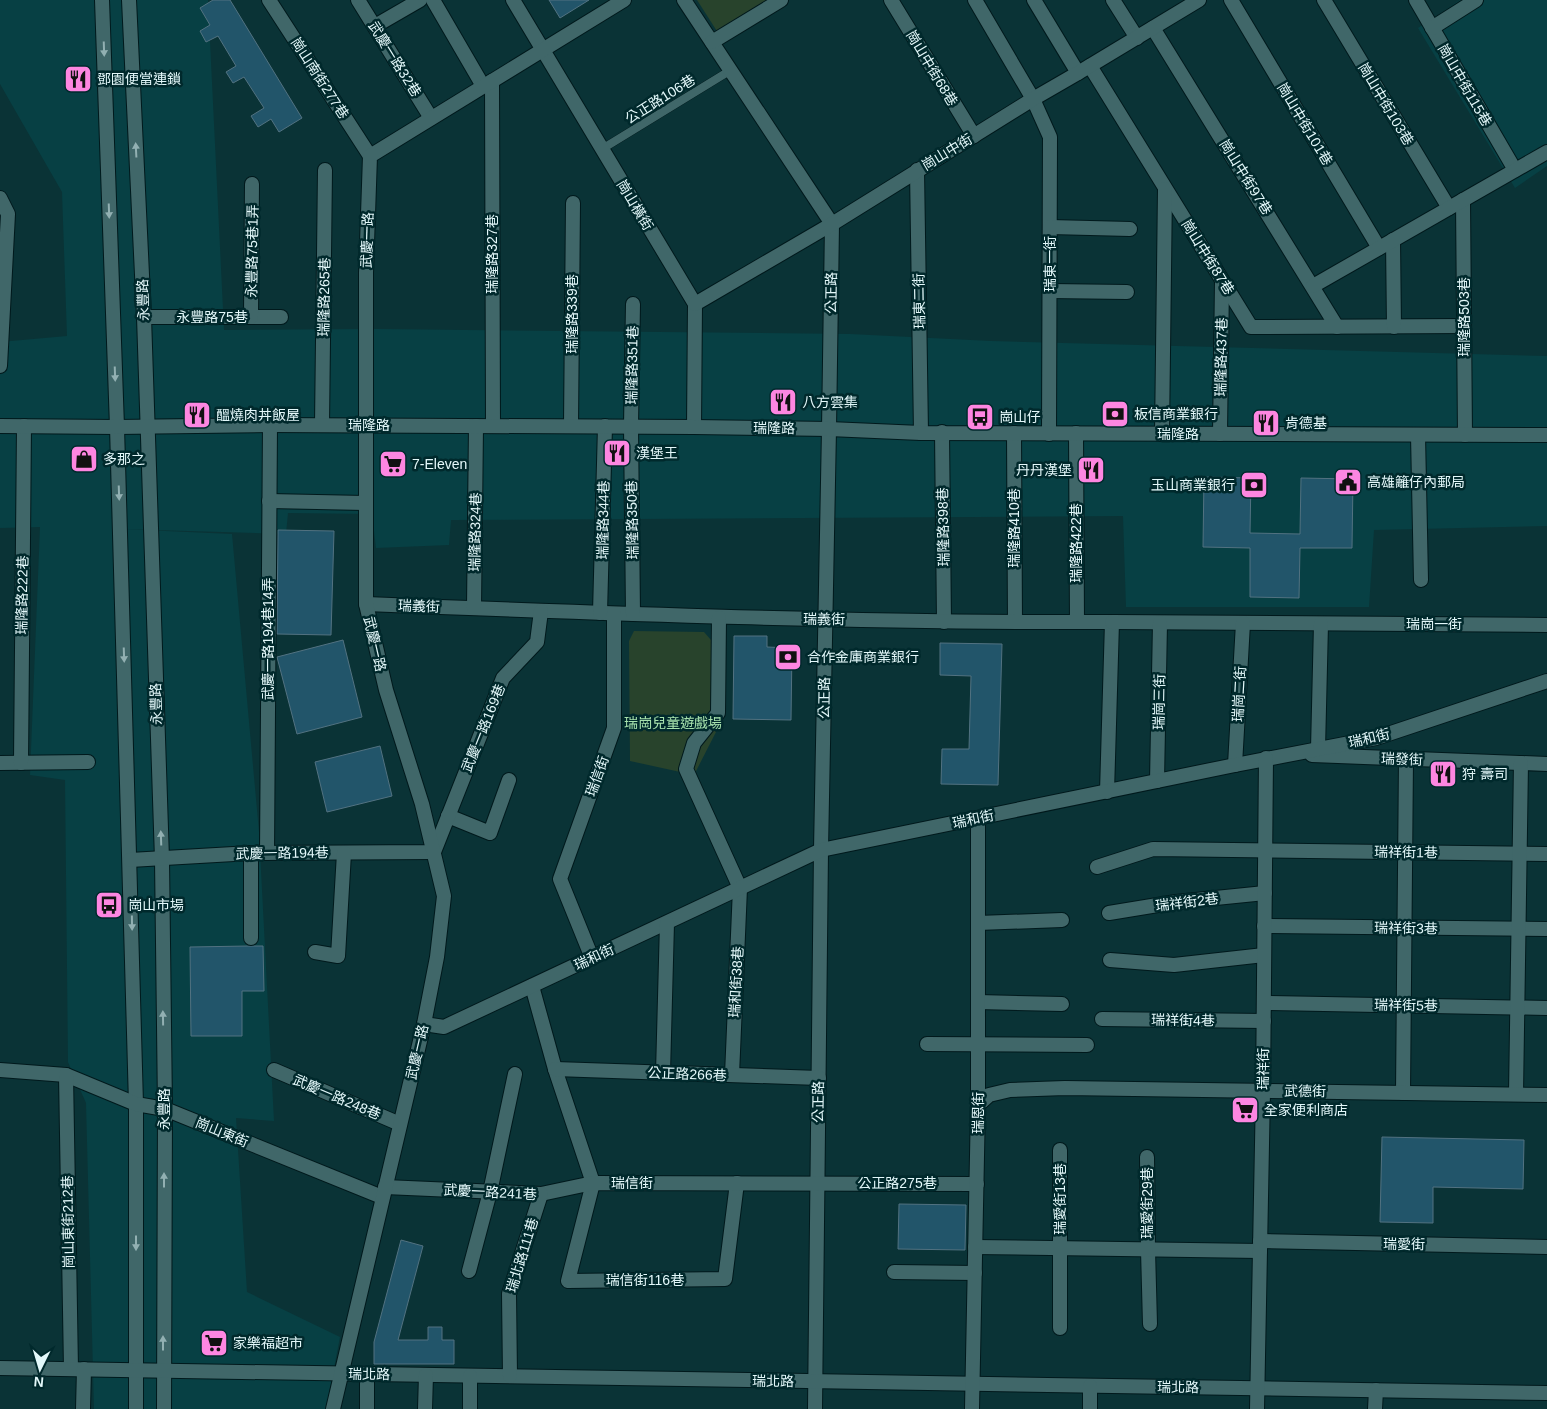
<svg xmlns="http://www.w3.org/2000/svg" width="1547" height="1409" font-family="Arial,'Noto Sans TC',sans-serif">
<rect width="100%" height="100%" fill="#0a3336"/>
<g fill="#074044">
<polygon points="0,0 208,0 224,330 376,329 850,334 991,341 1547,356 1547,526 1374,530 1369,607 1126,607 1123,516 451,520 449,545 376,548 372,514 288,513 286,534 121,529 232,534 259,832 274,1121 236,1118 247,1292 340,1337 326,1409 94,1409 86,1103 68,1062 65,780 30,775 40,527 0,528 0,342 67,336 62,192 0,84"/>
<polygon points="1460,0 1547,0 1547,166 1515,188 1418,28"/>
</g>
<g fill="#28432c">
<polygon points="697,0 784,0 722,39"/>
<polygon points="634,631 704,632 711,640 716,732 694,775 630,761 629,641"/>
</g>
<g fill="#22556a" stroke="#527281">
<polygon points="213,0 230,0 302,118 279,132 271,119 258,127 251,116 264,108 244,77 233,83 226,72 236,66 218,36 206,42 200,31 210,25 200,8"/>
<polygon points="549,0 589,0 560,18"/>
<polygon points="1204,477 1251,478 1250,533 1300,534 1301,478 1353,479 1352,548 1300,548 1299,598 1250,597 1250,548 1203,547"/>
<polygon points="278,530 334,531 331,635 277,634"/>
<polygon points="734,636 767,636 767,647 792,648 791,720 733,719"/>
<polygon points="343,640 362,717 297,734 277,657"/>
<polygon points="940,643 1002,644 998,785 941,784 942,749 969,749 971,676 940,675"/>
<polygon points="380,746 392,796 327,812 315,762"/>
<polygon points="248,946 263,946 264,991 242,991 242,1036 191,1036 190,947"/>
<polygon points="1382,1137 1524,1140 1523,1189 1433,1187 1433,1223 1380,1222"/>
<polygon points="899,1204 966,1205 965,1250 898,1249"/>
<polygon points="401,1240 423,1246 398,1340 428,1340 428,1327 442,1327 442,1340 454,1340 454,1364 374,1364 374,1342"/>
</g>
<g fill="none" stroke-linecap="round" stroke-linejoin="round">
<g stroke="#00191c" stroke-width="9">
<polyline id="service" points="602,149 731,70"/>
</g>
<g stroke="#00191c" stroke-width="16">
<g id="minor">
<polyline points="102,0 117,427 136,1104 136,1409"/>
<polyline points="129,0 144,317 162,859 165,1109 164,1409"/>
<polyline points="269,0 370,156"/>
<polyline points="358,0 431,118"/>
<polyline points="433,0 483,86"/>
<polyline points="513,0 695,304 694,427"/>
<polyline points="684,0 832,224 829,429 821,850 815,1409"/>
<polyline points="891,0 974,136"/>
<polyline points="975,0 1033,99 1050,137 1049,434"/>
<polyline points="1034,0 1078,73"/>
<polyline points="1113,0 1137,38"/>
<polyline points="1231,0 1379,248"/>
<polyline points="1324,0 1449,208"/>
<polyline points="1416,0 1515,170"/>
<polyline points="375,26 420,0"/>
<polyline points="1153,28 1337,327"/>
<polyline points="1432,28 1476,0"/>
<polyline points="712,42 781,0"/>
<polyline points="1090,66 1251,327 1464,326"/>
<polyline points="492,81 493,426"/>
<polyline points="917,170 921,433"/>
<polyline points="0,198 8,214 0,366"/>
<polyline points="1463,200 1465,435"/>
<polyline points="1050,227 1130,229"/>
<polyline points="1393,240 1394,327"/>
<polyline points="1313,286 1547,152"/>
<polyline points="1050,291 1127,292"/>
<polyline points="695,304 832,224 1033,99 1078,73 1199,0"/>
<polyline points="144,317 281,317"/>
<polyline points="251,317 252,184"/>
<polyline points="322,425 325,170"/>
<polyline points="571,426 573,203"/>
<polyline points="942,432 944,622"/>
<polyline points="1014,433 1015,622"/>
<polyline points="1076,433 1077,622"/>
<polyline points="1162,434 1165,189"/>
<polyline points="1220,434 1222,281"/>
<polyline points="1418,435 1421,580"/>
<polyline points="269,501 365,503"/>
<path d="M366,604C615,614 863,623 1112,622L1107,792"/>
<polyline points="474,608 476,426"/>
<polyline points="600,613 605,426"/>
<polyline points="633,614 631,426 633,304"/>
<polyline points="719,618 718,713 694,743 686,769 740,888 732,1075"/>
<polyline points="1112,622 1547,625"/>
<polyline points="1318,749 1321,624"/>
<polyline points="1312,755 1547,764"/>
<polyline points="0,763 88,762"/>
<polyline points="21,763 24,426"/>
<polyline points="1235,765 1243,623"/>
<polyline points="1157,781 1160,623"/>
<polyline points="448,816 490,833 509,780"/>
<polyline points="267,853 270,425"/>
<polyline points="130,860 251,853 434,852 503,678 537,642 541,611"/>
<polyline points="1097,867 1153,849 1547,854"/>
<polyline points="1109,913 1176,902 1265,893"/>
<polyline points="978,923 1062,920"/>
<polyline points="1264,926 1547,929"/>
<polyline points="251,938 251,853"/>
<polyline points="315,952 338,956 344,853"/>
<polyline points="592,958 560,879 614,728 614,614"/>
<polyline points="1110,960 1174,965 1264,955"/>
<polyline points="532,986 555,1069 593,1183"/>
<polyline points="978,1002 1062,1004"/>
<polyline points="1264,1003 1547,1008"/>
<polyline points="1102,1019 1264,1021"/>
<polyline points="424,1024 444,1027 821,850 1235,765 1376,738 1547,681"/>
<polyline points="927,1044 1087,1045"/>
<polyline points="555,1069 819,1078"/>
<polyline points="0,1070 66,1075 136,1104 165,1109 382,1197"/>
<polyline points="274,1070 400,1124"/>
<polyline points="663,1073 667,923"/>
<polyline points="66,1075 71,1369"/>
<polyline points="1403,1093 1406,759"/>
<polyline points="1516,1094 1521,763"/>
<polyline points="978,1105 989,1095 1010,1090 1065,1088 1547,1095"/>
<polyline points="1147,1157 1148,1250 1150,1324"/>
<polyline points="593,1183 568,1281 725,1279 737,1183"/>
<polyline points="385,1187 541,1194 593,1183 977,1184"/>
<polyline points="1260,1241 1547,1247"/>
<polyline points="975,1247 1260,1251"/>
<polyline points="469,1271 490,1192 515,1074"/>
<polyline points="894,1272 975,1273"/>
<polyline points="1060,1328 1060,1150"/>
<polyline points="0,1368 1547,1393"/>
<polyline points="510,1376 509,1294 541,1194"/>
<polyline points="83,1409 84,1369"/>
<polyline points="333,1409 424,1024 437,957 444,896 422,804 386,690 366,604 366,273 370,156 624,0"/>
<polyline points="367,1409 367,1374"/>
<polyline points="425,1409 426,1375"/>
<polyline points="470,1409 470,1376"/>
<polyline points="972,1409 978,1105 978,818"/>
<polyline points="1090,1409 1090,1386"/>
<polyline points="1257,1409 1263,1091 1266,758"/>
<polyline points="1375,1409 1376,1390"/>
</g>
</g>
<g stroke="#00191c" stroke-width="16">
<polyline id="tertiary" points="0,426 117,427 270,425 694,427 829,429 921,433 1547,435"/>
</g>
<use href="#service" stroke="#406769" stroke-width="8"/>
<use href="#minor" stroke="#406769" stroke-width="14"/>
<use href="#tertiary" stroke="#406769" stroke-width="14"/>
</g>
<defs><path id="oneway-solid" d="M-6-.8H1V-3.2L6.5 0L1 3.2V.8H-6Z" transform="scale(1.25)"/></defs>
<g fill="#92b0b2">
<use href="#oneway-solid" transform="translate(104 49) rotate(88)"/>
<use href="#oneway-solid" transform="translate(136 150) rotate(-93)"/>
<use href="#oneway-solid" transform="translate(109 211) rotate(88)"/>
<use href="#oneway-solid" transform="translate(115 374) rotate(88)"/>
<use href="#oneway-solid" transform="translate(119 493) rotate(88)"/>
<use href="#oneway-solid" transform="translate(124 655) rotate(88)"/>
<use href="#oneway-solid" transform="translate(161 838) rotate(-92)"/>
<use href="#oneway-solid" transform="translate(132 923) rotate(89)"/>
<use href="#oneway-solid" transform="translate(163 1018) rotate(-91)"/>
<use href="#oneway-solid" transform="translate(164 1180) rotate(-90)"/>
<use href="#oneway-solid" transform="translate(136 1243) rotate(90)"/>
<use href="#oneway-solid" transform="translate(163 1343) rotate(-90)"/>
</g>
<defs>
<g id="restaurant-square" transform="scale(1.4375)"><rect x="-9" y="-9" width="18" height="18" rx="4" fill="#fd86e1" stroke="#00292c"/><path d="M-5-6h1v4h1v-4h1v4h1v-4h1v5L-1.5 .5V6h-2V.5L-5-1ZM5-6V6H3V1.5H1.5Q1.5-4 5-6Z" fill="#111"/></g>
<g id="bank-square" transform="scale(1.4375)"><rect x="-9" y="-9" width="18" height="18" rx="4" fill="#fd86e1" stroke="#00292c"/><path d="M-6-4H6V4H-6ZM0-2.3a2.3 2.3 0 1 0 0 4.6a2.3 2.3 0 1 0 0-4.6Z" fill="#111"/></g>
<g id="bus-square" transform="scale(1.4375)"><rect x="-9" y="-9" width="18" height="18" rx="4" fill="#fd86e1" stroke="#00292c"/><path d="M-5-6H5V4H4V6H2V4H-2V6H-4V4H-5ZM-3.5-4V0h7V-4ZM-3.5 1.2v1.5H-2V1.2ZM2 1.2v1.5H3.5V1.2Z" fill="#111"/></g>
<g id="shop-square" transform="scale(1.4375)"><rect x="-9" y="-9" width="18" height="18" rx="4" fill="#fd86e1" stroke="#00292c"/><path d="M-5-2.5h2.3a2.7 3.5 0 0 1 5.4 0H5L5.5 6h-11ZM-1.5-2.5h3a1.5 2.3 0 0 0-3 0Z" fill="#111"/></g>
<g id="supermarket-square" transform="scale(1.4375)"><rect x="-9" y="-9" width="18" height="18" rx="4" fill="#fd86e1" stroke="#00292c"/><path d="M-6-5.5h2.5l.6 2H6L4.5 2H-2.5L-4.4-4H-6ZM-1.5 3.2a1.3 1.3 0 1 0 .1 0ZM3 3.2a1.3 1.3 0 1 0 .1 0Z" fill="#111"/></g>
<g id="civic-square" transform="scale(1.4375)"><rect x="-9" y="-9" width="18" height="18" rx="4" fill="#fd86e1" stroke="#00292c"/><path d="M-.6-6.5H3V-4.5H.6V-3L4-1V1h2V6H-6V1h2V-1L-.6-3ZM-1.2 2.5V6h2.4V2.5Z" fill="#111"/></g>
</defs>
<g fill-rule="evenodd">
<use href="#restaurant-square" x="78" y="79"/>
<use href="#restaurant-square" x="783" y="402"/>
<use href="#bank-square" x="1115" y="414"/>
<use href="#restaurant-square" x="197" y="415"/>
<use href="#bus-square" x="980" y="417"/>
<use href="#restaurant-square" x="1266" y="423"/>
<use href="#restaurant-square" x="617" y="453"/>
<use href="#shop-square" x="84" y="459"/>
<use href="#supermarket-square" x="393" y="464"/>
<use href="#restaurant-square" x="1091" y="470"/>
<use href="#civic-square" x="1348" y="482"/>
<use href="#bank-square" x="1254" y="485"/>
<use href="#bank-square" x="788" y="657"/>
<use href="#restaurant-square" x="1443" y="774"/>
<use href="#bus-square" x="109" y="905"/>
<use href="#supermarket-square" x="1245" y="1110"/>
<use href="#supermarket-square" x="214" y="1343"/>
</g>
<g text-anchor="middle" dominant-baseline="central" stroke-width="5" stroke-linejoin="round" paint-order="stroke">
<g font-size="14" fill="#e3f8fa" stroke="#00292c">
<text transform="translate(395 59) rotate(58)">武慶一路32巷</text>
<text transform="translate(932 68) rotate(59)">崗山中街68巷</text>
<text transform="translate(320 78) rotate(57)">崗山南街277巷</text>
<text transform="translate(1465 85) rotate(60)">崗山中街115巷</text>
<text transform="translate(660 99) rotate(-32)">公正路106巷</text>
<text transform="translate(1386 104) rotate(59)">崗山中街103巷</text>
<text transform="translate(1305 124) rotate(59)">崗山中街101巷</text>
<text transform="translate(947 152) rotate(-31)">崗山中街</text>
<text transform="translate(1246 177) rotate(58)">崗山中街97巷</text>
<text transform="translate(635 205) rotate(59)">崗山橫街</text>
<text transform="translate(367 240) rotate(-88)">武慶一路</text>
<text transform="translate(252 251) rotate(-89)">永豐路75巷1弄</text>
<text transform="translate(492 254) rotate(-90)">瑞隆路327巷</text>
<text transform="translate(1208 257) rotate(58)">崗山中街87巷</text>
<text transform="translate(1050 264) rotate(-90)">瑞東一街</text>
<text transform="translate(831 293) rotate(-89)">公正路</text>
<text transform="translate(324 297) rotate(-89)">瑞隆路265巷</text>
<text transform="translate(143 300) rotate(-92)">永豐路</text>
<text transform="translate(919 301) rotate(-91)">瑞東二街</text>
<text transform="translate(572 314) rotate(-90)">瑞隆路339巷</text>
<text x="212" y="317">永豐路75巷</text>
<text transform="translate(1464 317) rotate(-90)">瑞隆路503巷</text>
<text transform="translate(1221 357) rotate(-89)">瑞隆路437巷</text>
<text transform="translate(632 365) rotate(-89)">瑞隆路351巷</text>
<text x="369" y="425">瑞隆路</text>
<text transform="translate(774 428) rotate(1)">瑞隆路</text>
<text x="1178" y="434">瑞隆路</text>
<text transform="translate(603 520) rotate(-89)">瑞隆路344巷</text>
<text transform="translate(632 520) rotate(-91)">瑞隆路350巷</text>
<text transform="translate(943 527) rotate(-91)">瑞隆路398巷</text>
<text transform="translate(1014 528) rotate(-90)">瑞隆路410巷</text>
<text transform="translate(475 532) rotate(-89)">瑞隆路324巷</text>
<text transform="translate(1076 543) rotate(-90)">瑞隆路422巷</text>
<text transform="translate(22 595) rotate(-89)">瑞隆路222巷</text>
<text transform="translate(419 606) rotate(2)">瑞義街</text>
<text transform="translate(824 619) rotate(1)">瑞義街</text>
<text x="1434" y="624">瑞崗一街</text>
<text transform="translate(268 639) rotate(-90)">武慶一路194巷14弄</text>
<text transform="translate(375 644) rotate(77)">武慶一路</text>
<text transform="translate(1239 694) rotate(-87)">瑞崗二街</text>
<text transform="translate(824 698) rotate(-89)">公正路</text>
<text transform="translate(1159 702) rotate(-89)">瑞崗三街</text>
<text transform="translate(156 704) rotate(-92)">永豐路</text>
<text transform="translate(483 728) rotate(-68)">武慶一路169巷</text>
<text transform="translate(1369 738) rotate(-13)">瑞和街</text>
<text transform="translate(1402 759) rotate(2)">瑞發街</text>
<text transform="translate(597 776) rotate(-70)">瑞信街</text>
<text transform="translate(973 819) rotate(-12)">瑞和街</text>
<text transform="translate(1406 852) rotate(1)">瑞祥街1巷</text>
<text transform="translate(282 853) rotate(-1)">武慶一路194巷</text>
<text transform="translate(1187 902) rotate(-7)">瑞祥街2巷</text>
<text transform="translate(1406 928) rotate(1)">瑞祥街3巷</text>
<text transform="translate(594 957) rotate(-25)">瑞和街</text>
<text transform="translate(736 982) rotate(-87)">瑞和街38巷</text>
<text transform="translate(1406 1005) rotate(1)">瑞祥街5巷</text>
<text transform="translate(1183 1020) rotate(1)">瑞祥街4巷</text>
<text transform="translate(417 1052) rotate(-77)">武慶一路</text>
<text transform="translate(1263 1069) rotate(-89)">瑞祥街</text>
<text transform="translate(687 1074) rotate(2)">公正路266巷</text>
<text transform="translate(1305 1091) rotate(1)">武德街</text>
<text transform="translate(337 1097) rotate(23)">武慶一路248巷</text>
<text transform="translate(818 1102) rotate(-89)">公正路</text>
<text transform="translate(164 1109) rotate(-90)">永豐路</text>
<text transform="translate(978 1113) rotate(-89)">瑞恩街</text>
<text transform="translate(222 1132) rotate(22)">崗山東街</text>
<text x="632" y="1183">瑞信街</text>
<text x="897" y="1183">公正路275巷</text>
<text transform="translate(490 1192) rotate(3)">武慶一路241巷</text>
<text transform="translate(1060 1199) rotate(-90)">瑞愛街13巷</text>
<text transform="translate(1147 1203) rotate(-90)">瑞愛街29巷</text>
<text transform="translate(68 1222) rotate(-91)">崗山東街212巷</text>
<text transform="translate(1404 1244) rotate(1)">瑞愛街</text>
<text transform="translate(522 1255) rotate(-73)">瑞北路111巷</text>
<text x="645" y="1280">瑞信街116巷</text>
<text transform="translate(369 1374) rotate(1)">瑞北路</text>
<text transform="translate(773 1381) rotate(1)">瑞北路</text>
<text transform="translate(1178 1387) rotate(1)">瑞北路</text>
</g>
<g font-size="14" fill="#e3f8fa" stroke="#00292c" text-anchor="start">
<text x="97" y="79">鄧園便當連鎖</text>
<text x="802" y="402">八方雲集</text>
<text x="1134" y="414">板信商業銀行</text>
<text x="216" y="415">醞燒肉丼飯屋</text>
<text x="999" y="417">崗山仔</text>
<text x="1285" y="423">肯德基</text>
<text x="636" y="453">漢堡王</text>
<text x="103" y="459">多那之</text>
<text x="412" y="464">7-Eleven</text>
<text x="1072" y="470" text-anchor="end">丹丹漢堡</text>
<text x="1367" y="482">高雄籬仔內郵局</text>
<text x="1235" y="485" text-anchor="end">玉山商業銀行</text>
<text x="807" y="657">合作金庫商業銀行</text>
<text x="1462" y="774">狩 壽司</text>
<text x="128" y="905">崗山市場</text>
<text x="1264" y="1110">全家便利商店</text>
<text x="233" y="1343">家樂福超市</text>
</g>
<g font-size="14" fill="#a7e2ad" stroke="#00292c">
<text x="673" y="723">瑞崗兒童遊戲場</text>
</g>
</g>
<g transform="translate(40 1369) rotate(185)" stroke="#00292c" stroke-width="4" paint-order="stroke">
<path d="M0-4L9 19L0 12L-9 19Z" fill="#e3f8fa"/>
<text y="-8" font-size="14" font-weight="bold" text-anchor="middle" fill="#e3f8fa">N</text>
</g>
</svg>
